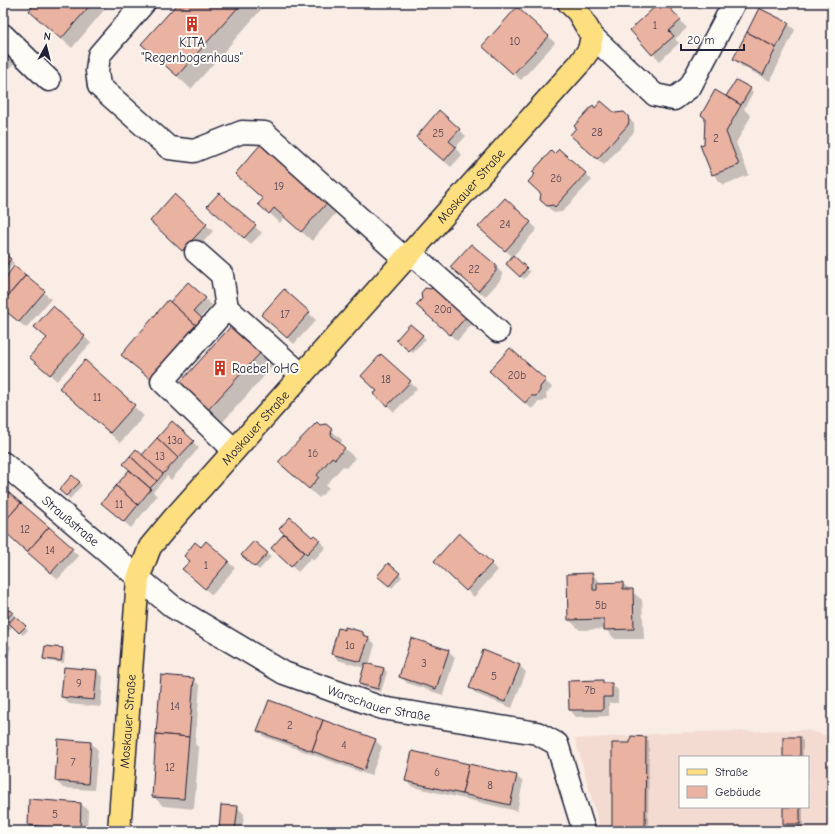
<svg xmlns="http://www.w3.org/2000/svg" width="835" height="834" font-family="'Comic Neue',sans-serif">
<rect width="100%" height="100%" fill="#f9ede6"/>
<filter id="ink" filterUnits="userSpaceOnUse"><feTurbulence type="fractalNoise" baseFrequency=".025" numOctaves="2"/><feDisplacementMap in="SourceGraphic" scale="8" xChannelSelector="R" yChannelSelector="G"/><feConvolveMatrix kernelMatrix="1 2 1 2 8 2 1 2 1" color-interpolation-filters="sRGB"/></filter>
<g filter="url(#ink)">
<path fill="#f4dbd1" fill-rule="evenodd" d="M806,730L832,737V831H601L575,739L689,732ZM680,757H808V807H680Z"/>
<g fill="#0003">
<polygon points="29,3 110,3 72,48 30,11 33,6"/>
<polygon points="179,3 267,3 191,89 142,44"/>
<polygon points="661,3 664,3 687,28 675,39 679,43 660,61 631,30"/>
<polygon points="692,3 707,3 699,10"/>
<polygon points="788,24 795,30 770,81 741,66 734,59"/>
<polygon points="548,36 555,43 521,80 490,52"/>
<polygon points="3,47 17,60 3,75"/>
<polygon points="750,89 753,92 744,109 751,116 736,143 749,175 723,185 713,174 705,144 705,119 702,115 731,99 728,96"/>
<polygon points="595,109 614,114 624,113 634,124 634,132 604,165 578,142"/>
<polygon points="459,129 466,136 455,148 462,155 451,167 424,144"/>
<polygon points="236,174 326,203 336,213 312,241 285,217 280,223 260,204 263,200"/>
<polygon points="585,174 592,180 562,212 554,213 541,200 542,194 536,175"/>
<polygon points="219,194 262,233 251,244 215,212"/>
<polygon points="530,222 537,229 513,256 530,272 524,279 510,267 513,257 486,234"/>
<polygon points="206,225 213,231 190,257 158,228"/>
<polygon points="3,253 14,263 8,270 3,266"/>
<polygon points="495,266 502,273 502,278 485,297 458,273"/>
<polygon points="25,276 51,299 26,328 3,308 3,303 7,298 3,295 3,285"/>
<polygon points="284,290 316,320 294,344 269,322"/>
<polygon points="422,293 475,321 457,341 424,311"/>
<polygon points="205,299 212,305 200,318 163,390 123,355 175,308"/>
<polygon points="53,308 91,343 57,381 37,363 48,338"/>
<polygon points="233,325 275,364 220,425 191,399"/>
<polygon points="410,325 426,339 413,353 401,343"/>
<polygon points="85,361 144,416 120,443 61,388"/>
<polygon points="497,378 545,381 552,387 546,394 547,398 543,402 538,402 532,409"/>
<polygon points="410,382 417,389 394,412 382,400 378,391"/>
<polygon points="320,426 331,430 342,440 341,445 355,458 346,468 343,466 326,485 329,488 319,498 290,472"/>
<polygon points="193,442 199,448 171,480 167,476 153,492 157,496 131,528 103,503 142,456"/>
<polygon points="72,477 82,485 70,499 61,490"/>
<polygon points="3,489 79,556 58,579 7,533 3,538"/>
<polygon points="285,534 313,539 314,536 326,547 314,560 311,558 298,572 272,548"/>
<polygon points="206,542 235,568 212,595 190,576 201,549"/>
<polygon points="254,542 271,557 259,570 246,558"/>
<polygon points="491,564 498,570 474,597 442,568"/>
<polygon points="399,574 402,577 392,588 381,579"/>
<polygon points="592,574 601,583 622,583 642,600 644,639 615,639 605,629 580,630 569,620"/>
<polygon points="3,609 12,613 28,630 23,635 13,626 5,635 3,634"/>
<polygon points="363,633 375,644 369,665 384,669 387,672 381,692 363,687 360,684 364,668 338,660 332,653"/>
<polygon points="3,639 11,647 3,671"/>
<polygon points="62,649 65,652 64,663 48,661 44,658"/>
<polygon points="448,651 455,657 443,695 407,683 400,676"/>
<polygon points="519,665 526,672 512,708 476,694 470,687"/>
<polygon points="96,670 103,677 101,707 69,704 62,697"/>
<polygon points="193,679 200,686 195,744 199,748 194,809 163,806 153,796"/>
<polygon points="602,681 605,684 611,684 618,690 618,703 609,703 609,716 576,717 570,710"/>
<polygon points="259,731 375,740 382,747 371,776 265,737"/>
<polygon points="646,738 649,741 648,831 613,831 631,744"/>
<polygon points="800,738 803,741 803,757 784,757"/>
<polygon points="91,743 98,750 94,790 63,788 56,781"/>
<polygon points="516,776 523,782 517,811 413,787 406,781"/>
<polygon points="81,804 88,810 87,831 35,831 29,825"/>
<polygon points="237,807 244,814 242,831 220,831"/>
<polygon points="784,807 803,807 803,827 787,827 784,824"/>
</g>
<g fill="#eab2a0" stroke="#22223b">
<polygon points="35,3 92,3 61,39 29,11"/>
<polygon points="178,3 242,3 177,76 141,44"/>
<polygon points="659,3 665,3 681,20 669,31 674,36 652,55 630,30"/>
<polygon points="517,7 549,36 513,74 482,46"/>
<polygon points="759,8 789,23 776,48 747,32"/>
<polygon points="747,32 776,48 763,75 733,59"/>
<polygon points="736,80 751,88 741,105 726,96"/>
<polygon points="715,90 741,105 726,132 739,165 712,175 700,145 704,144 705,118 701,115"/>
<polygon points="601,101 615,113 624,112 628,116 629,121 628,125 597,159 570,135 576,128 574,126 593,105 595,108"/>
<polygon points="439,110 460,129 449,141 456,147 444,161 416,137"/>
<polygon points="261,144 327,203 301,232 274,208 269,214 258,204 263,199 235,174"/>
<polygon points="559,149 586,173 555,207 553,205 547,206 540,200 541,194 528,182 535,174 532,172 551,151 554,154"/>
<polygon points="219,193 256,225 244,238 207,206"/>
<polygon points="174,194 207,224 182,251 150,221"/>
<polygon points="505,198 531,222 505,251 478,227"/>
<polygon points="471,244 496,265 496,271 478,291 450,267"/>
<polygon points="3,252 11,259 5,267 3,266"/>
<polygon points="513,255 527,268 520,277 506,264"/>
<polygon points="14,266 26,275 6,298 3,295 3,284 7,278 6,277"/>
<polygon points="26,275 45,291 19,322 3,309 3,302"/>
<polygon points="188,282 206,298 194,311 204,320 198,327 170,302"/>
<polygon points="436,283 469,314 450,335 416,305 422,299 421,293 425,288 431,289"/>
<polygon points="284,289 310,312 287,338 261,315"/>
<polygon points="168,300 198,327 153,381 121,355"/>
<polygon points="53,306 85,336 50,375 29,357 47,338 34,327"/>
<polygon points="233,324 263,350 206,412 177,386"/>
<polygon points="410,324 423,335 409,351 396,340"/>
<polygon points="510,348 546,380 540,387 540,391 536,396 531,396 525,403 489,371"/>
<polygon points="381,354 411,381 387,406 373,394 377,391 361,376"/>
<polygon points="85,360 135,405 110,433 59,388"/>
<polygon points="172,421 194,441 178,458 157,438"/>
<polygon points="317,422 320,425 326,424 332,429 331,435 345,448 335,459 332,457 317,475 319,477 309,489 278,462"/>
<polygon points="157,438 178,458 163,474 142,455"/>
<polygon points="136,449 163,474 157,481 130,456"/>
<polygon points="130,456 157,481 150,488 123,464"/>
<polygon points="129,470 151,489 138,505 116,486"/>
<polygon points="72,475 80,482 66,496 59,490"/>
<polygon points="116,486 138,505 124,522 101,503"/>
<polygon points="3,488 21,503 3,523"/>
<polygon points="21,503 49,527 27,552 3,530 3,523"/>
<polygon points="290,517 312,537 314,535 320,540 307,554 279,529"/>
<polygon points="49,527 73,548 51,573 27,552"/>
<polygon points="459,533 492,563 466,591 434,561"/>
<polygon points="284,534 304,552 291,567 271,548"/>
<polygon points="206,541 229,561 205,589 182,569 190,561 184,556 195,542 201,547"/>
<polygon points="254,541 268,553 255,567 241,555"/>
<polygon points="388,563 400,573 389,586 377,576"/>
<polygon points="593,573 593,590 597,590 597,583 623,582 623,589 633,589 634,629 604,630 604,619 568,620 567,574"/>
<polygon points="3,608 13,612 3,623"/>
<polygon points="15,616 26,626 19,633 9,623"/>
<polygon points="345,627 363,632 363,635 369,637 361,662 331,654 338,628 345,630"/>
<polygon points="411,638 449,650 436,689 399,677"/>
<polygon points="45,646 63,648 61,661 43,659"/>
<polygon points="483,650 520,665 505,702 469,688"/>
<polygon points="365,663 384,668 378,689 359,684"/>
<polygon points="64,667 97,670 94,700 61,697"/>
<polygon points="161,675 194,678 189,737 156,734"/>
<polygon points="603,680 603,683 612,683 612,697 603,697 603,710 569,710 568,681"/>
<polygon points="269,700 323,720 312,751 257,731"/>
<polygon points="323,720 376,739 364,770 312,751"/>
<polygon points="156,734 189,737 184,799 152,797"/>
<polygon points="631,736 646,737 645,831 612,831 612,743 630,743"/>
<rect x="783" y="737" width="17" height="20"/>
<polygon points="58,739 91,742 88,784 55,781"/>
<polygon points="412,751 469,764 462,794 405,781"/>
<polygon points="469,764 517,775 510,805 462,794"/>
<polygon points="29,799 81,803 80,831 51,831 51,827 28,825"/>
<polygon points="221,805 238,806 235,831 219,831"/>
<rect x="783" y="807" width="17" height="17"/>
</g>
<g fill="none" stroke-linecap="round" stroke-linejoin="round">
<g stroke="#22223b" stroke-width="25">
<g id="minor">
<polyline points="144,3 99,55 97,71 99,86 169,148 194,151 242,132 265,133 405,259"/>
<polyline points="3,35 49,80"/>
<polyline points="592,36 655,95 674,99 690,87 734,3"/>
<polyline points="196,252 222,275 227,308 162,381 234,450"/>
<polyline points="411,253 498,331"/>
<polyline points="227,308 302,375"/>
<path id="s1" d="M3,463L173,607L284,673L382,708L537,733L557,744L584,831"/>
</g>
</g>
<g stroke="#22223b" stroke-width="25">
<g id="major">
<path id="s2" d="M119,831L138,579L150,547L174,518L579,64L589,50L592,36L578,12L569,3"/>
</g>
</g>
<use href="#minor" stroke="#fdfcf7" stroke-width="22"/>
<use href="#major" stroke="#fddf80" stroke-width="22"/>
</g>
</g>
<defs>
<g id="building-bare" transform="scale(1.2)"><path d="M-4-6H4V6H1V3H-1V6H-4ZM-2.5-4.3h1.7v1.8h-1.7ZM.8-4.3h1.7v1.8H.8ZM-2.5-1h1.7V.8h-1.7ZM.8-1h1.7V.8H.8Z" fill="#c8321e" stroke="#fdfcf7" stroke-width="2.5" paint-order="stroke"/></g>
</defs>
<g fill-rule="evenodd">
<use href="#building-bare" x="192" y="24"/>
<use href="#building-bare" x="220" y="368"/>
</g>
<g text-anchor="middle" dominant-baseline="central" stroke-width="4" stroke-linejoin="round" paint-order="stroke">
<g font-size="11" fill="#544654">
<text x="655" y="25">1</text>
<text x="515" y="41">10</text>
<text x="597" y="132">28</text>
<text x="438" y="133">25</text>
<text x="716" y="138">2</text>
<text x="556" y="178">26</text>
<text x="279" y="186">19</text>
<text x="505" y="224">24</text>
<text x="474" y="269">22</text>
<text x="443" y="309">20a</text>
<text x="285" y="314">17</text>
<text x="517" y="375">20b</text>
<text x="386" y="379">18</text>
<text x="97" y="397">11</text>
<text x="175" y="440">13a</text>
<text x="313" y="453">16</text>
<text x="160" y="456">13</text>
<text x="119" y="504">11</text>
<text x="25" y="529">12</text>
<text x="50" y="550">14</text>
<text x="206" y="565">1</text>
<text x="601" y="605">5b</text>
<text x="350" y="645">1a</text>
<text x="424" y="663">3</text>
<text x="494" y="676">5</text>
<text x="79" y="683">9</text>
<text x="590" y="690">7b</text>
<text x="175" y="706">14</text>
<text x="290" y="725">2</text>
<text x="344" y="745">4</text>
<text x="73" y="762">7</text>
<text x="170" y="767">12</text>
<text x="437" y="772">6</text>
<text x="490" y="785">8</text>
<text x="55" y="814">5</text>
</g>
<g font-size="13" fill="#22223b" stroke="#fdfcf7">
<text x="192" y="42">KITA<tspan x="192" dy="15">"Regenbogenhaus"</tspan></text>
<text x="232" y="368" text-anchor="start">Raebel oHG</text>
</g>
<g font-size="13" fill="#22223b" stroke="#fdfcf7">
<text stroke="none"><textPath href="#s2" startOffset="770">Moskauer Straße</textPath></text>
<text stroke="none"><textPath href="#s2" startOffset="446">Moskauer Straße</textPath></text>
<text stroke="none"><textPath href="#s1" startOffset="89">Straußstraße</textPath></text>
<text stroke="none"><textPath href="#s1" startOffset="452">Warschauer Straße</textPath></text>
<text stroke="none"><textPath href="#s2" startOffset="110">Moskauer Straße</textPath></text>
</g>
</g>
<rect width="835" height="834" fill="none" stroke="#fdfcf7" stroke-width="16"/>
<rect x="8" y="8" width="819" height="818" fill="none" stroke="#22223b" stroke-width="1.5" filter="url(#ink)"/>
<rect x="679" y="756" width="130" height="52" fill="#fdfcf7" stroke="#a5a5ac"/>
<rect x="687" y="769" width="20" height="6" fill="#fddf80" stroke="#a5a5ac"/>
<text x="715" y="776" font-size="12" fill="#22223b">Straße</text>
<rect x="687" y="786" width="20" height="12" fill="#eab2a0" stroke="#a5a5ac"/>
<text x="715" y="796" font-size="12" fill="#22223b">Gebäude</text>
<g transform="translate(46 46) rotate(7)" stroke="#fdfcf7" stroke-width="3" paint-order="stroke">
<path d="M0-3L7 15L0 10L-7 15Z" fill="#22223b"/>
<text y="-6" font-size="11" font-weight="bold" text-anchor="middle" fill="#22223b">N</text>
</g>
<path d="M681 44v6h63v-6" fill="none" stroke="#22223b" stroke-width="2"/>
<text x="687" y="44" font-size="12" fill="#22223b" stroke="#fdfcf7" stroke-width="3" paint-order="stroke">20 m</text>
</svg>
